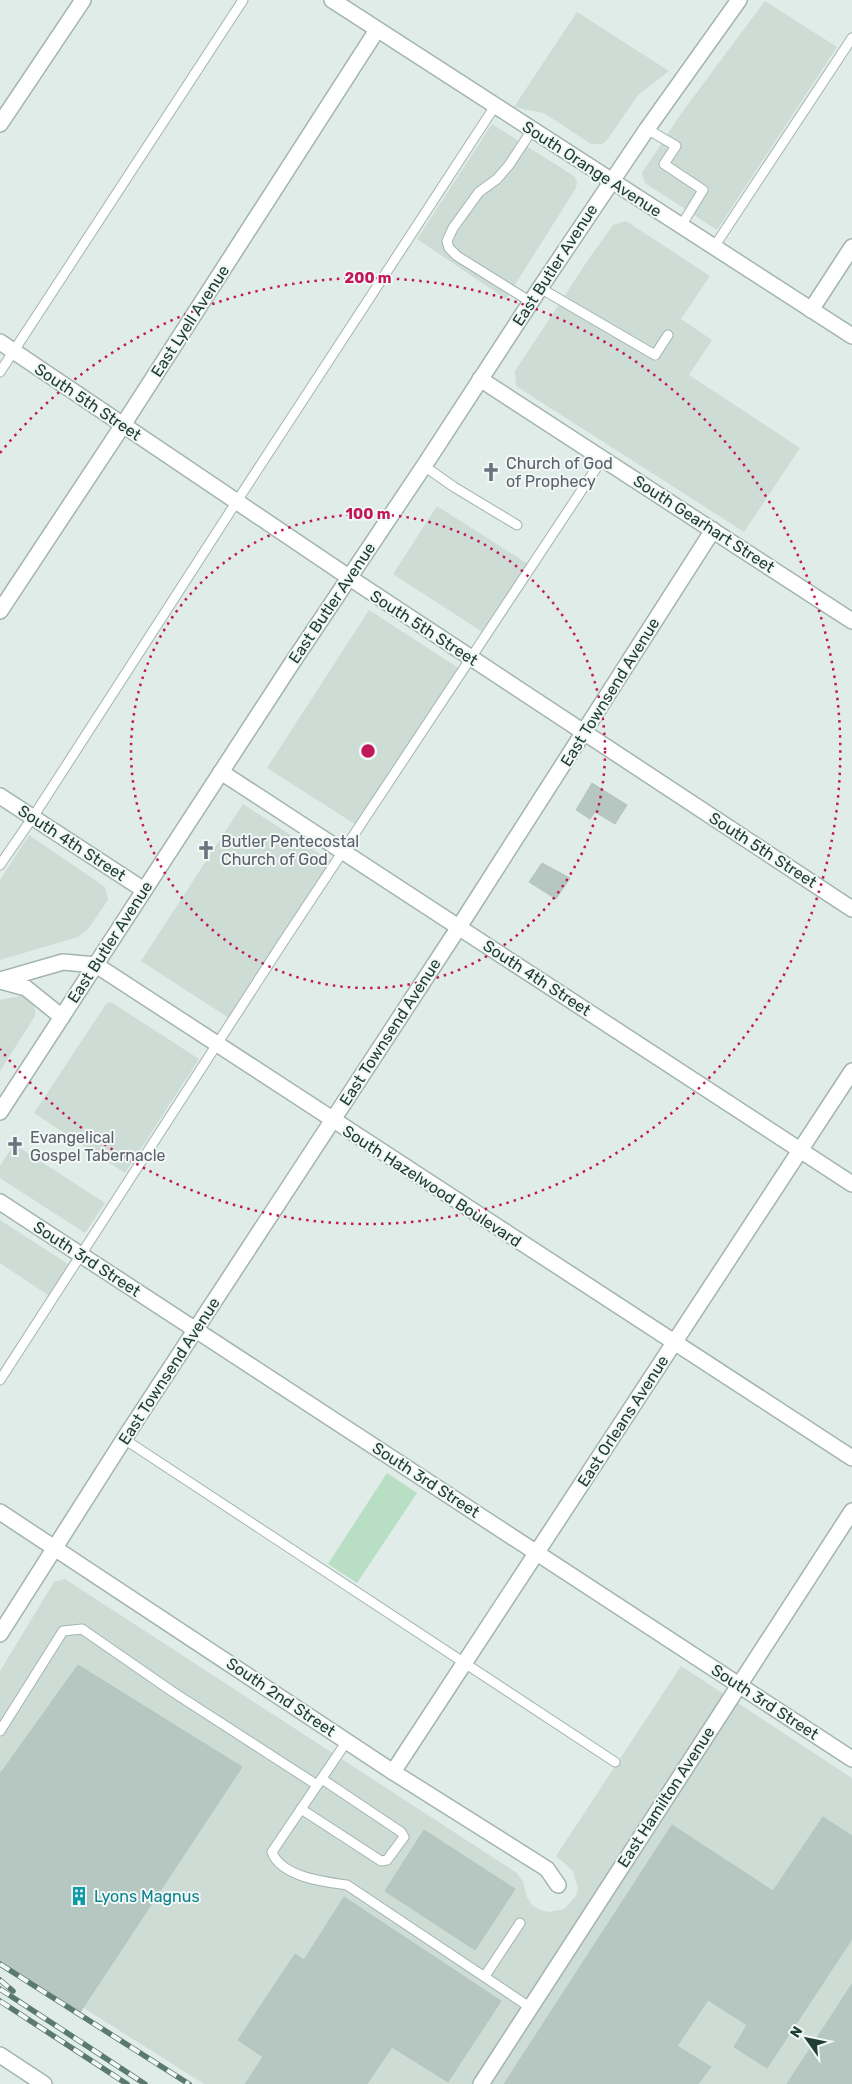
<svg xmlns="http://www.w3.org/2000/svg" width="852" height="2084" font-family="Rubik,sans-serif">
<rect width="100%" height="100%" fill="#e0ece7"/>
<g fill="#cedcd6">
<polygon points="765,1 837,47 717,230 645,183 642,173 680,115"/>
<polygon points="577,12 669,71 638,95 607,140 602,144 591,144 544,113 514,107"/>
<polygon points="492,124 574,176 577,182 576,188 506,299 417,239"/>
<polygon points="626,221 710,276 681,319 712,340 689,375 800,448 744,532 516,386 515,371 590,257 613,225"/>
<polygon points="437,506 528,564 484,633 393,574"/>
<polygon points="369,610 460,669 358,826 267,768"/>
<polygon points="243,804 334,863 232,1020 141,961"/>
<polygon points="29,835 105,887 108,900 88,929 78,937 0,960 0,880"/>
<polygon points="21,996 26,997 33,1004 35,1010 35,1016 0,1071 0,1000"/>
<polygon points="111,1002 199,1059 125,1173 34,1113 106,1004"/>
<polygon points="14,1144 105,1203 85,1233 0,1178 0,1166"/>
<polygon points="0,1220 71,1266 51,1297 0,1263"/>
<polygon points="65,1579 517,1873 523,1882 527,1897 532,1905 540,1910 549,1912 564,1909 576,1896 578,1888 573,1871 556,1856 681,1666 852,1778 852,2084 204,2084 0,1955 0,1671 54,1582"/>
</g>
<polygon fill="#b8dec3" points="387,1473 417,1493 357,1583 328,1564"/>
<g fill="#b5c7c0" stroke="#b2c6be">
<polygon points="592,783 627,805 615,824 595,812 590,819 576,810"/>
<polygon points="542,863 570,878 556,899 529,882"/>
<polygon points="78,1665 242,1767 79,2014 0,1964 0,1774"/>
<polygon points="823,1817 852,1836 852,1939 767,2068 734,2047 747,2025 708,2000 677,2046 711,2067 698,2084 504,2084 672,1825 773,1891"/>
<polygon points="424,1830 515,1889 475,1950 385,1891"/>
<polygon points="344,1897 501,2001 448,2082 392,2047 367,2084 245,2084 263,2057 238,2040 295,1954 304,1960"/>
<polygon points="852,1984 852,2084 787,2084"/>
</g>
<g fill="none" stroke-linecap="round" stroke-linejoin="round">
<g stroke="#a3b4ae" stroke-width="11">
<g id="service">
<polyline points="647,129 676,146 664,164 703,190 681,226"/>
<polyline points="714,247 852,38"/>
<polyline points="540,288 655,355 668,335"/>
<polyline points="531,302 457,256 449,248 447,241 453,228 479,192 497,179 509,165 532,130"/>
<polyline points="0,372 243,0"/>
<polyline points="424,466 454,487 517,525"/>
<polyline points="0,865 33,817 237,501 495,106"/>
<polyline points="0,1380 283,942 603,458"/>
<polyline points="124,1439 615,1762"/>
<polyline points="0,1731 63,1631 82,1629 173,1692 317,1785"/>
<path d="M347,1741L272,1852C281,1877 325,1882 347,1885L531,2008"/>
<polyline points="301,1809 381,1861 387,1860 404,1837 401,1832 322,1779"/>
<polyline points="485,1976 520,1923"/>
</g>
</g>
<g stroke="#a3b4ae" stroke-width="18">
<g id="minor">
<polyline points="0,124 83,0"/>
<polyline points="811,310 852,247"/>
<polyline points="0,342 350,578 852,909"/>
<polyline points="480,379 852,621"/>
<polyline points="0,611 123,425 377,30"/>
<polyline points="221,772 852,1184"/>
<polyline points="0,796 144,890"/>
<polyline points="96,965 852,1458"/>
<polyline points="0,1202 852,1759"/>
<polyline points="0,1512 393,1772 547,1869 558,1885"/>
<polyline points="0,1634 124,1439 459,927 713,530"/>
<polyline points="393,1772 852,1071"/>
<polyline points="0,2055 44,2084"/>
<polyline points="481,2084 852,1511"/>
</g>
</g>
<g stroke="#a3b4ae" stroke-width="18">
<g id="tertiary">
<polyline points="332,0 852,336"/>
<polyline points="0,980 63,962 96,965"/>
<polyline points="0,981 26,988 62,1017"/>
<polyline points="0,1112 292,663 424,466 540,288 647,129 739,0"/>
</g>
</g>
<use href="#service" stroke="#fff" stroke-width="9"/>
<use href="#minor" stroke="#fff" stroke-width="15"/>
<use href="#tertiary" stroke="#fff" stroke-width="15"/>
<g stroke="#5a7971" stroke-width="5.5">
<g id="rail">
<polyline points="0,1964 189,2084"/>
<polyline points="0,1980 13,1991"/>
<polyline points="0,1989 145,2084"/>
<polyline points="0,2001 127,2084"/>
</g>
</g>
<use href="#rail" stroke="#f1f8f5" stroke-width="4" stroke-dasharray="11" stroke-linecap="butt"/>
</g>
<g fill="none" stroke="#c2185b" stroke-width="2.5" stroke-dasharray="2.5 5">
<circle cx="368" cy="751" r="237"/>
<path d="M0 453A473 473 0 1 1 0 1049"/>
</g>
<defs>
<g id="church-bare" transform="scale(1.5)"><path d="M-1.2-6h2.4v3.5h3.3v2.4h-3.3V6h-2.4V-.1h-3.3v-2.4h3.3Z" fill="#6b7280" stroke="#f1f8f5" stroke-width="2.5" paint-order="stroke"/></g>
<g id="building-bare" transform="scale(1.5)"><path d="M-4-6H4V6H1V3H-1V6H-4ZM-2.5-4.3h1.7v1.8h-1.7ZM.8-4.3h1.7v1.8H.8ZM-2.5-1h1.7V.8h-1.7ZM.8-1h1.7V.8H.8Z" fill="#0f9aa8" stroke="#f1f8f5" stroke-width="2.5" paint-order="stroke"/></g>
</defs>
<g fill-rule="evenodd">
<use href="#church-bare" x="491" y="472"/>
<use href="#church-bare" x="206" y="850"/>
<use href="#church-bare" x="15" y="1146"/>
<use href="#building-bare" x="79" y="1896"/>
</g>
<g text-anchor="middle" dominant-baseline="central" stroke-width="4" stroke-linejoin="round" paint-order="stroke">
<g font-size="16" fill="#203d36" stroke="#f1f8f5">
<text transform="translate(592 169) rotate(33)">South Orange Avenue</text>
<text transform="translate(555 265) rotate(-57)">East Butler Avenue</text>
<text transform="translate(190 321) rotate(-57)">East Lyell Avenue</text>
<text transform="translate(88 402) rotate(34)">South 5th Street</text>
<text transform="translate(704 524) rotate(33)">South Gearhart Street</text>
<text transform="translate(332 603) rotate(-56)">East Butler Avenue</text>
<text transform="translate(424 628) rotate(33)">South 5th Street</text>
<text transform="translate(610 692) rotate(-58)">East Townsend Avenue</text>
<text transform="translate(72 843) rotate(33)">South 4th Street</text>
<text transform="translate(763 850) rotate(33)">South 5th Street</text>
<text transform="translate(110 942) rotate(-57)">East Butler Avenue</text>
<text transform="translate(537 978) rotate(33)">South 4th Street</text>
<text transform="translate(390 1032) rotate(-57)">East Townsend Avenue</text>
<text transform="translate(432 1186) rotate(33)">South Hazelwood Boulevard</text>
<text transform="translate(87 1259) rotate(33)">South 3rd Street</text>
<text transform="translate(169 1371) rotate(-57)">East Townsend Avenue</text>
<text transform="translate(623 1421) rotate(-57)">East Orleans Avenue</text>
<text transform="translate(426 1480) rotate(33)">South 3rd Street</text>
<text transform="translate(281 1697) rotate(34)">South 2nd Street</text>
<text transform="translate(765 1702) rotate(33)">South 3rd Street</text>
<text transform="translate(666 1797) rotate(-57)">East Hamilton Avenue</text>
</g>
<g font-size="16" fill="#5b616d" stroke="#f1f8f5" text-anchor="start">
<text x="506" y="463">Church of God<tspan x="506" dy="18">of Prophecy</tspan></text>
<text x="221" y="841">Butler Pentecostal<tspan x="221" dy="18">Church of God</tspan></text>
<text x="30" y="1137">Evangelical<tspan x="30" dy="18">Gospel Tabernacle</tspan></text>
</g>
<g font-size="16" fill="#0d838f" stroke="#f1f8f5" text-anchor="start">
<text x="94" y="1896">Lyons Magnus</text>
</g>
</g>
<circle cx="368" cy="751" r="8" fill="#c2185b" stroke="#f1f8f5" stroke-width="2.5"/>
<g font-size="15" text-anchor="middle" font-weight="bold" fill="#c2185b" stroke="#f1f8f5" stroke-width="4" stroke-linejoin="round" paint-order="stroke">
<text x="368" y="283">200 m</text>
<text x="368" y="519">100 m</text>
</g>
<g transform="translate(807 2039) rotate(303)" stroke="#f1f8f5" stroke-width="4" paint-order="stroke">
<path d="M0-4L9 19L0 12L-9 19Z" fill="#203d36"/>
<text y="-8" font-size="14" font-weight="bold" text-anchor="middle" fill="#203d36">N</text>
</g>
</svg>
